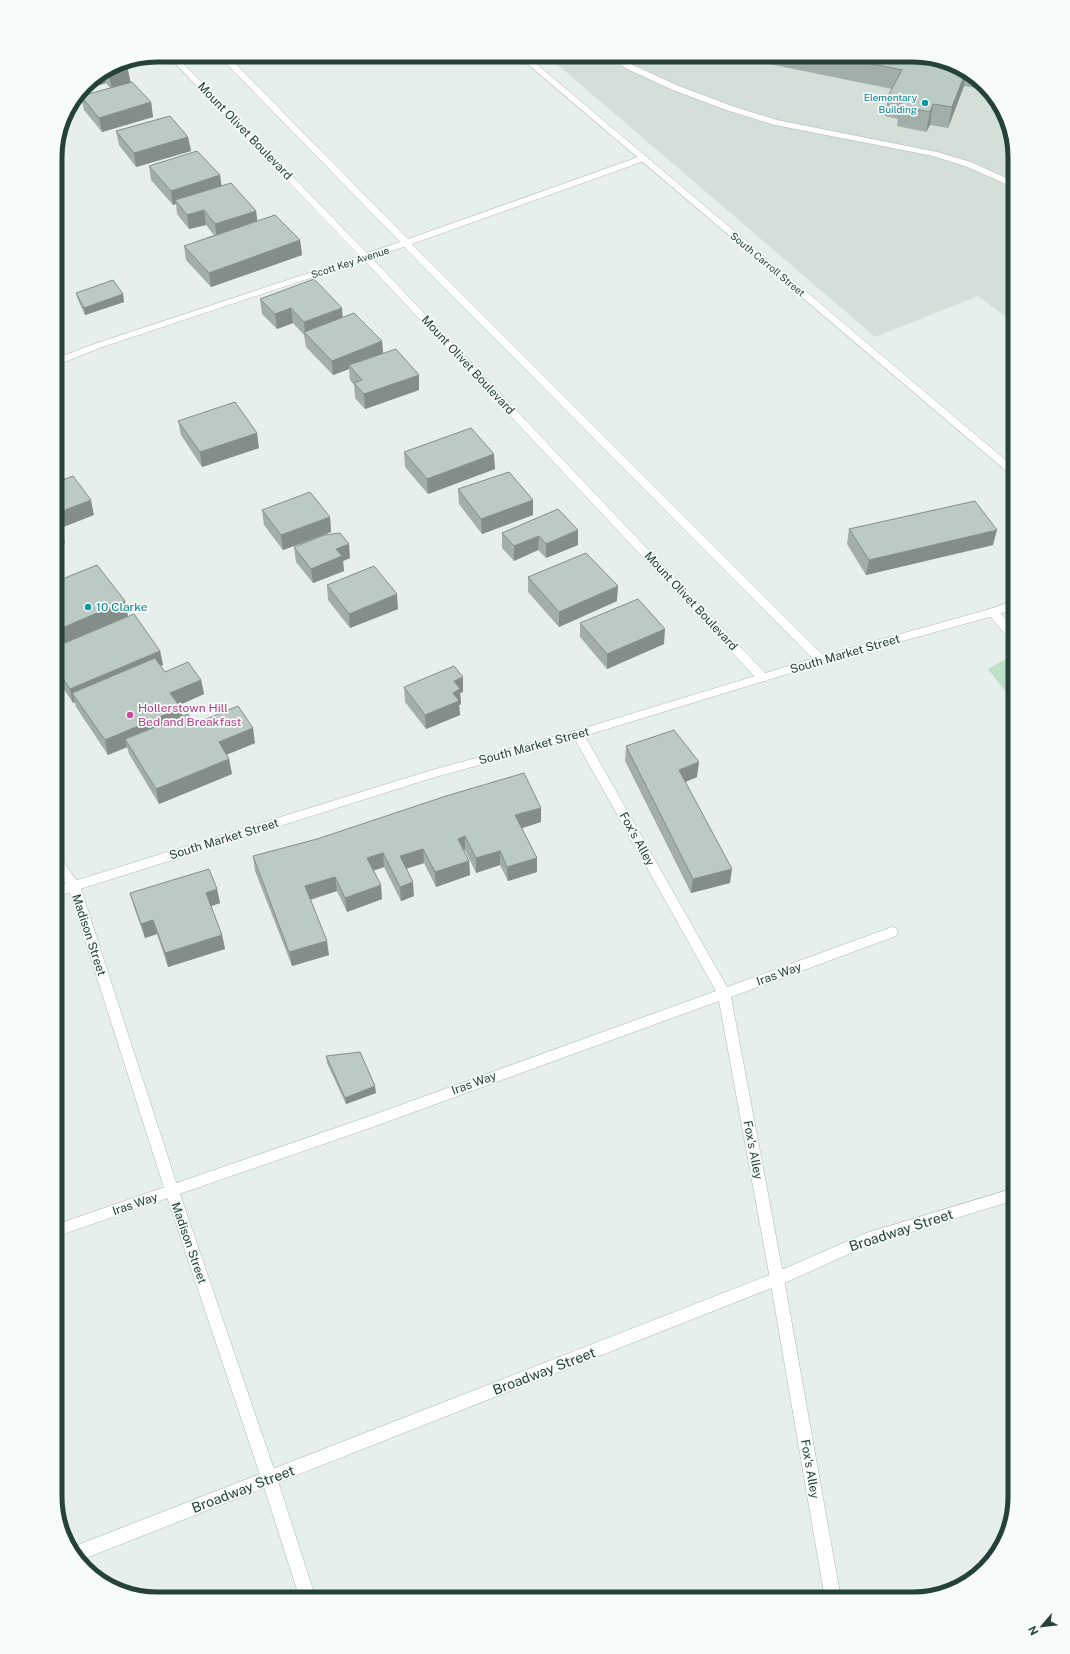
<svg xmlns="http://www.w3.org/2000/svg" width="1070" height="1654" font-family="'Public Sans',sans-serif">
<rect width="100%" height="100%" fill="#e6efeb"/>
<polygon fill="#d4dfda" points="546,55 920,55 970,72 1004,111 1015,157 1015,324 978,296 875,337"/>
<polygon fill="#bfe0c8" points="1015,654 1015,704 988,669"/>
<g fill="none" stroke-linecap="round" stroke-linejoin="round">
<g stroke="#a8b8b2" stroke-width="1">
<g id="service">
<polygon points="517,55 526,55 1015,468 1015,476 1011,475"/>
<polygon points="606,55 616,55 633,65 679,86 732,106 777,120 937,152 971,162 1015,182 1015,188 965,166 933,156 775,125 726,110 673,90 627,69"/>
<polygon points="993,608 997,609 1015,631 1015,642 1011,641 989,615 988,612 989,609"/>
<polygon points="578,730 582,731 727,987 892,927 896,928 898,932 896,936 731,997 784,1279 841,1599 825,1599 770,1279 719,1001 370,1128 55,1237 55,1225 370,1116 716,991 572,734 574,731"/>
</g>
</g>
<g stroke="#a8b8b2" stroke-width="1">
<g id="minor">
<polygon points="167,55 175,55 367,253 400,242 218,55 227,55 408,239 641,156 647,156 648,158 647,160 412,244 825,657 827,660 825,663 817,663 404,247 371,257 767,675 769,678 767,681 759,681 364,260 97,349 55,366 55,359 91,345 360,256"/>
<polygon points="1015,1188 1015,1200 869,1245 782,1284 81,1560 70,1548 772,1274 866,1233"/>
</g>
</g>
<g stroke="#a8b8b2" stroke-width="1">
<polygon id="tertiary" points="55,853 59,855 80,886 179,1191 277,1478 316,1599 300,1599 261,1478 165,1191 68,887 55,868"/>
</g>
<g stroke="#a4bbb3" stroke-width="1">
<polygon id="secondary" points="1015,600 1015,608 997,615 823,663 578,738 432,778 55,897 55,887 432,770 578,730 821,656 990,609"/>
</g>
<use href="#service" fill="#fff" fill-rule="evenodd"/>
<use href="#minor" fill="#fff" fill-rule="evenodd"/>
<use href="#tertiary" fill="#fff" fill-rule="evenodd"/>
<use href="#secondary" fill="#fff" fill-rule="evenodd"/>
</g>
<g fill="#a1aea9">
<polygon points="760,55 920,55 970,72 980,84 978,85 976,88 964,86 948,128 930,125 926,132 897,126 898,119 885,116 888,96 892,89 759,62"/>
<polygon points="118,63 130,82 151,102 153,117 102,132 84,110 81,96 110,88 106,83 81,91 85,85"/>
<polygon points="116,131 188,137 191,151 136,167 119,145"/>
<polygon points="149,166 220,175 221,186 256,211 257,221 300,240 302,255 211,287 186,260 184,246 214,235 206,225 189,229 177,214 176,204 173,205 151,180"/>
<polygon points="76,293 123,294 124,302 85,315 78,300"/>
<polygon points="260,299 343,318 382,341 383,354 419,375 419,390 365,409 355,398 354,385 350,380 349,369 333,375 306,347 304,335 293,323 277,329 262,314"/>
<polygon points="178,421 259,448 202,467 181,435"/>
<polygon points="404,452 495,469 428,494 405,467"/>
<polygon points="458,489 533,515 482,534 459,504"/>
<polygon points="558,509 578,545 546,558 538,550 514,561 502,548 502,533"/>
<polygon points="262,510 330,517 331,532 283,550 264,525"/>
<polygon points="849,529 993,545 866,575 847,544"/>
<polygon points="294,547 350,558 343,561 344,571 313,583 296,562"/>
<polygon points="528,577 617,601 559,627 528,592"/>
<polygon points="55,582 128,616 74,639 160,651 163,665 161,666 165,672 201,680 204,694 179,705 182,716 194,724 255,743 226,755 229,759 232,774 159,804 129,754 127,747 108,755 76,707 75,702 73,703 55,676"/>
<polygon points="327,585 398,609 350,628 328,600"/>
<polygon points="580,623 664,644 607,669 580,637"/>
<polygon points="404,687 463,692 460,693 461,704 459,705 460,715 426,729 405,702"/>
<polygon points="626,746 697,777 685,782 730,883 691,893 625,761"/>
<polygon points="541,822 522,828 537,858 537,872 508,881 500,865 476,873 465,850 464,851 469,861 470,875 436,887 424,863 406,869 414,896 401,901 384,867 373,871 382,899 347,912 337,891 311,900 329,955 292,966 255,871 253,856"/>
<polygon points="217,889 220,903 211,906 222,935 225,949 168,967 157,934 145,938 134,907 130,893"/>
<polygon points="326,1056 376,1093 346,1104 327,1063"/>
</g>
<g fill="#838d89">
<polygon points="128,70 131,84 112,90 109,75"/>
<polygon points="966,71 967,71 964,86 948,128 952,107"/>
<polygon points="104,72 106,83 81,91 85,85"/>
<polygon points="978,81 980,84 978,85 976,88"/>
<polygon points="151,102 153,117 102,132 99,118"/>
<polygon points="933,104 930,125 926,132 930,112"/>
<polygon points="188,137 191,151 136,167 134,153"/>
<polygon points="220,175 222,189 175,200 176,204 173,205 171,191"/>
<polygon points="204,210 206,225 189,229 187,215"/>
<polygon points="256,211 258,226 217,238 215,224"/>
<polygon points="300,240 302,255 211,287 209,273"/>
<polygon points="123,294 124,302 85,315 84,308"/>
<polygon points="291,308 293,323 277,329 275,314"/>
<polygon points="342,308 343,322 305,334 304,322"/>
<polygon points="382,341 383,356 349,365 349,369 333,375 332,361"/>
<polygon points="419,375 419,390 365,409 364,394"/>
<polygon points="257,433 259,448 202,467 200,452"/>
<polygon points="494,454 495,469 428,494 427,479"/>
<polygon points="91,500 94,515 56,530 55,525 55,514"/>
<polygon points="533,500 533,515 482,534 481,519"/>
<polygon points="330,517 331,532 283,550 281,535"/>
<polygon points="62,528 65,543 55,546 55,530"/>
<polygon points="578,530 578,545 546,558 546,544"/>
<polygon points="997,530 993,545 866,575 869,560"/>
<polygon points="539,536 538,550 514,561 514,546"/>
<polygon points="349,544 350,558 343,561 344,571 313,583 311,569 336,549"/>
<polygon points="618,586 617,601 559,627 559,612"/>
<polygon points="397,594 398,609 350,628 349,614"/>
<polygon points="125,601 128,616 55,647 55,631"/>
<polygon points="665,629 664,644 607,669 607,654"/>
<polygon points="160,651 163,665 78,701 72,693 75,702 73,703 70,689"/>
<polygon points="463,677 463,692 460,693 461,704 459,705 460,715 426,729 425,715 453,693 454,681"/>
<polygon points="201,680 204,694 173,708 170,693"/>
<polygon points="181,708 184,722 125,739 127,747 108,755 105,740"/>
<polygon points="253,728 255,743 221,757 219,742"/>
<polygon points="229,759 232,774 159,804 156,789"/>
<polygon points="699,762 697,777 678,785 679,770"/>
<polygon points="541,808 541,822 516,830 515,815"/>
<polygon points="465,836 465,850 458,853 458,839"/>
<polygon points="423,849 424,863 401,870 400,856"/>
<polygon points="500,851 500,865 476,873 476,858"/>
<polygon points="383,853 384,867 368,872 367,858"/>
<polygon points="537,858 537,872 508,881 507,867"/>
<polygon points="469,861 470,875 436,887 435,872"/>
<polygon points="732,869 730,883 691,893 693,879"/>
<polygon points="335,877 337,891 307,900 305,886"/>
<polygon points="413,882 414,896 401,901 400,887"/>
<polygon points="381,885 382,899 347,912 345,898"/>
<polygon points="217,889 220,903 209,907 206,893"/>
<polygon points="153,920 157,934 145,938 141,924"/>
<polygon points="222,935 225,949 168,967 165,953"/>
<polygon points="327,941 329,955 292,966 289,952"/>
<polygon points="375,1086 376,1093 346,1104 345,1098"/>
</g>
<g fill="#bbcac4" stroke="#838d89">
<polygon points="829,55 920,55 966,71 952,107 933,104 930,112 900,106 904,99 888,96 902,70"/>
<polygon points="121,62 128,70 109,75 105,71 118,63"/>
<polygon points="132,82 151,102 99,118 81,96"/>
<polygon points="170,116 188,137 134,153 116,131"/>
<polygon points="197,151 220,175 171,191 149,166"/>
<polygon points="231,183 256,211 215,224 204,210 187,215 175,200"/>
<polygon points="275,215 300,240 209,273 184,246"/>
<polygon points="314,279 342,308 304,322 291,308 275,314 260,299"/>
<polygon points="113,280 123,294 84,308 76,293"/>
<polygon points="354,313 382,341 332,361 304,332"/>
<polygon points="396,349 419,375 364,394 354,383 362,380 349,365"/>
<polygon points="235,402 257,433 200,452 178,421"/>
<polygon points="471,428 494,454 427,479 404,452"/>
<polygon points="509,472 533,500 481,519 458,489"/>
<polygon points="73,476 91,500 55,514 55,483"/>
<polygon points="310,492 330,517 281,535 262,510"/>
<polygon points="975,501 997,530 869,560 849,529"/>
<polygon points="558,509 578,530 546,544 539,536 514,546 502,533"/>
<polygon points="55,518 62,528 55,530"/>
<polygon points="340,533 349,544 336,549 342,556 311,569 294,547 324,535"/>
<polygon points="586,553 618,586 559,612 528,577"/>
<polygon points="97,565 125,601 55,631 55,582"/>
<polygon points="374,566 397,594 349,614 327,585"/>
<polygon points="638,599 665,629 607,654 580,623"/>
<polygon points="134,614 160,651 70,689 55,667 55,647"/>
<polygon points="155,658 165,672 188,662 201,680 170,693 181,708 105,740 72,693"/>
<polygon points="454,666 463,677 454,681 460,689 453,693 459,701 425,715 404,687"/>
<polygon points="238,706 253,728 219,742 229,759 156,789 125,739 188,714 194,724"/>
<polygon points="674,730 699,762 679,770 732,869 693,879 626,746"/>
<polygon points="524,773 541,808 515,815 537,858 507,867 500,851 476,858 465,836 458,839 469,861 435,872 423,849 400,856 413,882 400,887 383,853 367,858 381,885 345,898 335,877 305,886 327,941 289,952 253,856 317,839 446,796"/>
<polygon points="209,869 217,889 206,893 222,935 165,953 153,920 141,924 130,893"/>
<polygon points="360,1052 375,1086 345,1098 326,1056"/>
</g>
<g fill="#0f9aa8" stroke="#f7fbf9" stroke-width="1.5">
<circle cx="925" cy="103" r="4"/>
<circle cx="88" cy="607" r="4"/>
</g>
<circle fill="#d1479c" stroke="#f7fbf9" stroke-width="1.5" cx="130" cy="715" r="4"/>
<g text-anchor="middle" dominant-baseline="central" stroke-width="3.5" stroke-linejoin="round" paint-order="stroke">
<g font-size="10" fill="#0d838f" stroke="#f7fbf9" text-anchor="end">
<text x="917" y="97">Elementary<tspan x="917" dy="12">Building</tspan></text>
</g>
<g font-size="10" fill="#24423a" stroke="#f7fbf9">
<text transform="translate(350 262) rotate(-18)">Scott Key Avenue</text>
<text transform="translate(768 264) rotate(40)">South Carroll Street</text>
</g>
<g font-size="12" fill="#24423a" stroke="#f7fbf9">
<text transform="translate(245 131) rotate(46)">Mount Olivet Boulevard</text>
<text transform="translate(468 365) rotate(47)">Mount Olivet Boulevard</text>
<text transform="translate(691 601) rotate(47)">Mount Olivet Boulevard</text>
<text transform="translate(845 654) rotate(-16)">South Market Street</text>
<text transform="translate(534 746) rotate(-15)">South Market Street</text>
<text transform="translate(224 839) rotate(-17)">South Market Street</text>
<text transform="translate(637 839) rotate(61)">Fox's Alley</text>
<text transform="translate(89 935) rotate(72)">Madison Street</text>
<text transform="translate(779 974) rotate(-20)">Iras Way</text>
<text transform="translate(474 1083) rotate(-20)">Iras Way</text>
<text transform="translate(753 1150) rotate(79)">Fox's Alley</text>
<text transform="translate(135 1204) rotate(-19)">Iras Way</text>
<text transform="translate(189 1243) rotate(71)">Madison Street</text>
<text transform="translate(810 1469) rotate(80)">Fox's Alley</text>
</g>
<g font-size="12" fill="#0d838f" stroke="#f7fbf9" text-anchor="start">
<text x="96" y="607">10 Clarke</text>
</g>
<g font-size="12" fill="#b23c85" stroke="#f7fbf9" text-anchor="start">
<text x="138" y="708">Hollerstown Hill<tspan x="138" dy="14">Bed and Breakfast</tspan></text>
</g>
<g font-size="14" fill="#24423a" stroke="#f7fbf9">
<text transform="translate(901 1230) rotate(-18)">Broadway Street</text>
<text transform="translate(544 1371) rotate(-21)">Broadway Street</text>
<text transform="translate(243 1489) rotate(-21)">Broadway Street</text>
</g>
</g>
<path d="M0 0H1070V1654H0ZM157 62H913A95 95 0 0 1 1008 157V1497A95 95 0 0 1 913 1592H157A95 95 0 0 1 62 1497V157A95 95 0 0 1 157 62Z" fill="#f7fbf9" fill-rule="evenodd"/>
<path fill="none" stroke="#24423a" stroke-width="5" d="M157 62H913A95 95 0 0 1 1008 157V1497A95 95 0 0 1 913 1592H157A95 95 0 0 1 62 1497V157A95 95 0 0 1 157 62Z"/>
<g transform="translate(1042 1626) rotate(242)" stroke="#f7fbf9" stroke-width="3" paint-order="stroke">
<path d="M0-3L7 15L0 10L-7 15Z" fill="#24423a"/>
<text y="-6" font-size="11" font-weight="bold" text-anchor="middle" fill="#24423a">N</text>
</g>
</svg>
